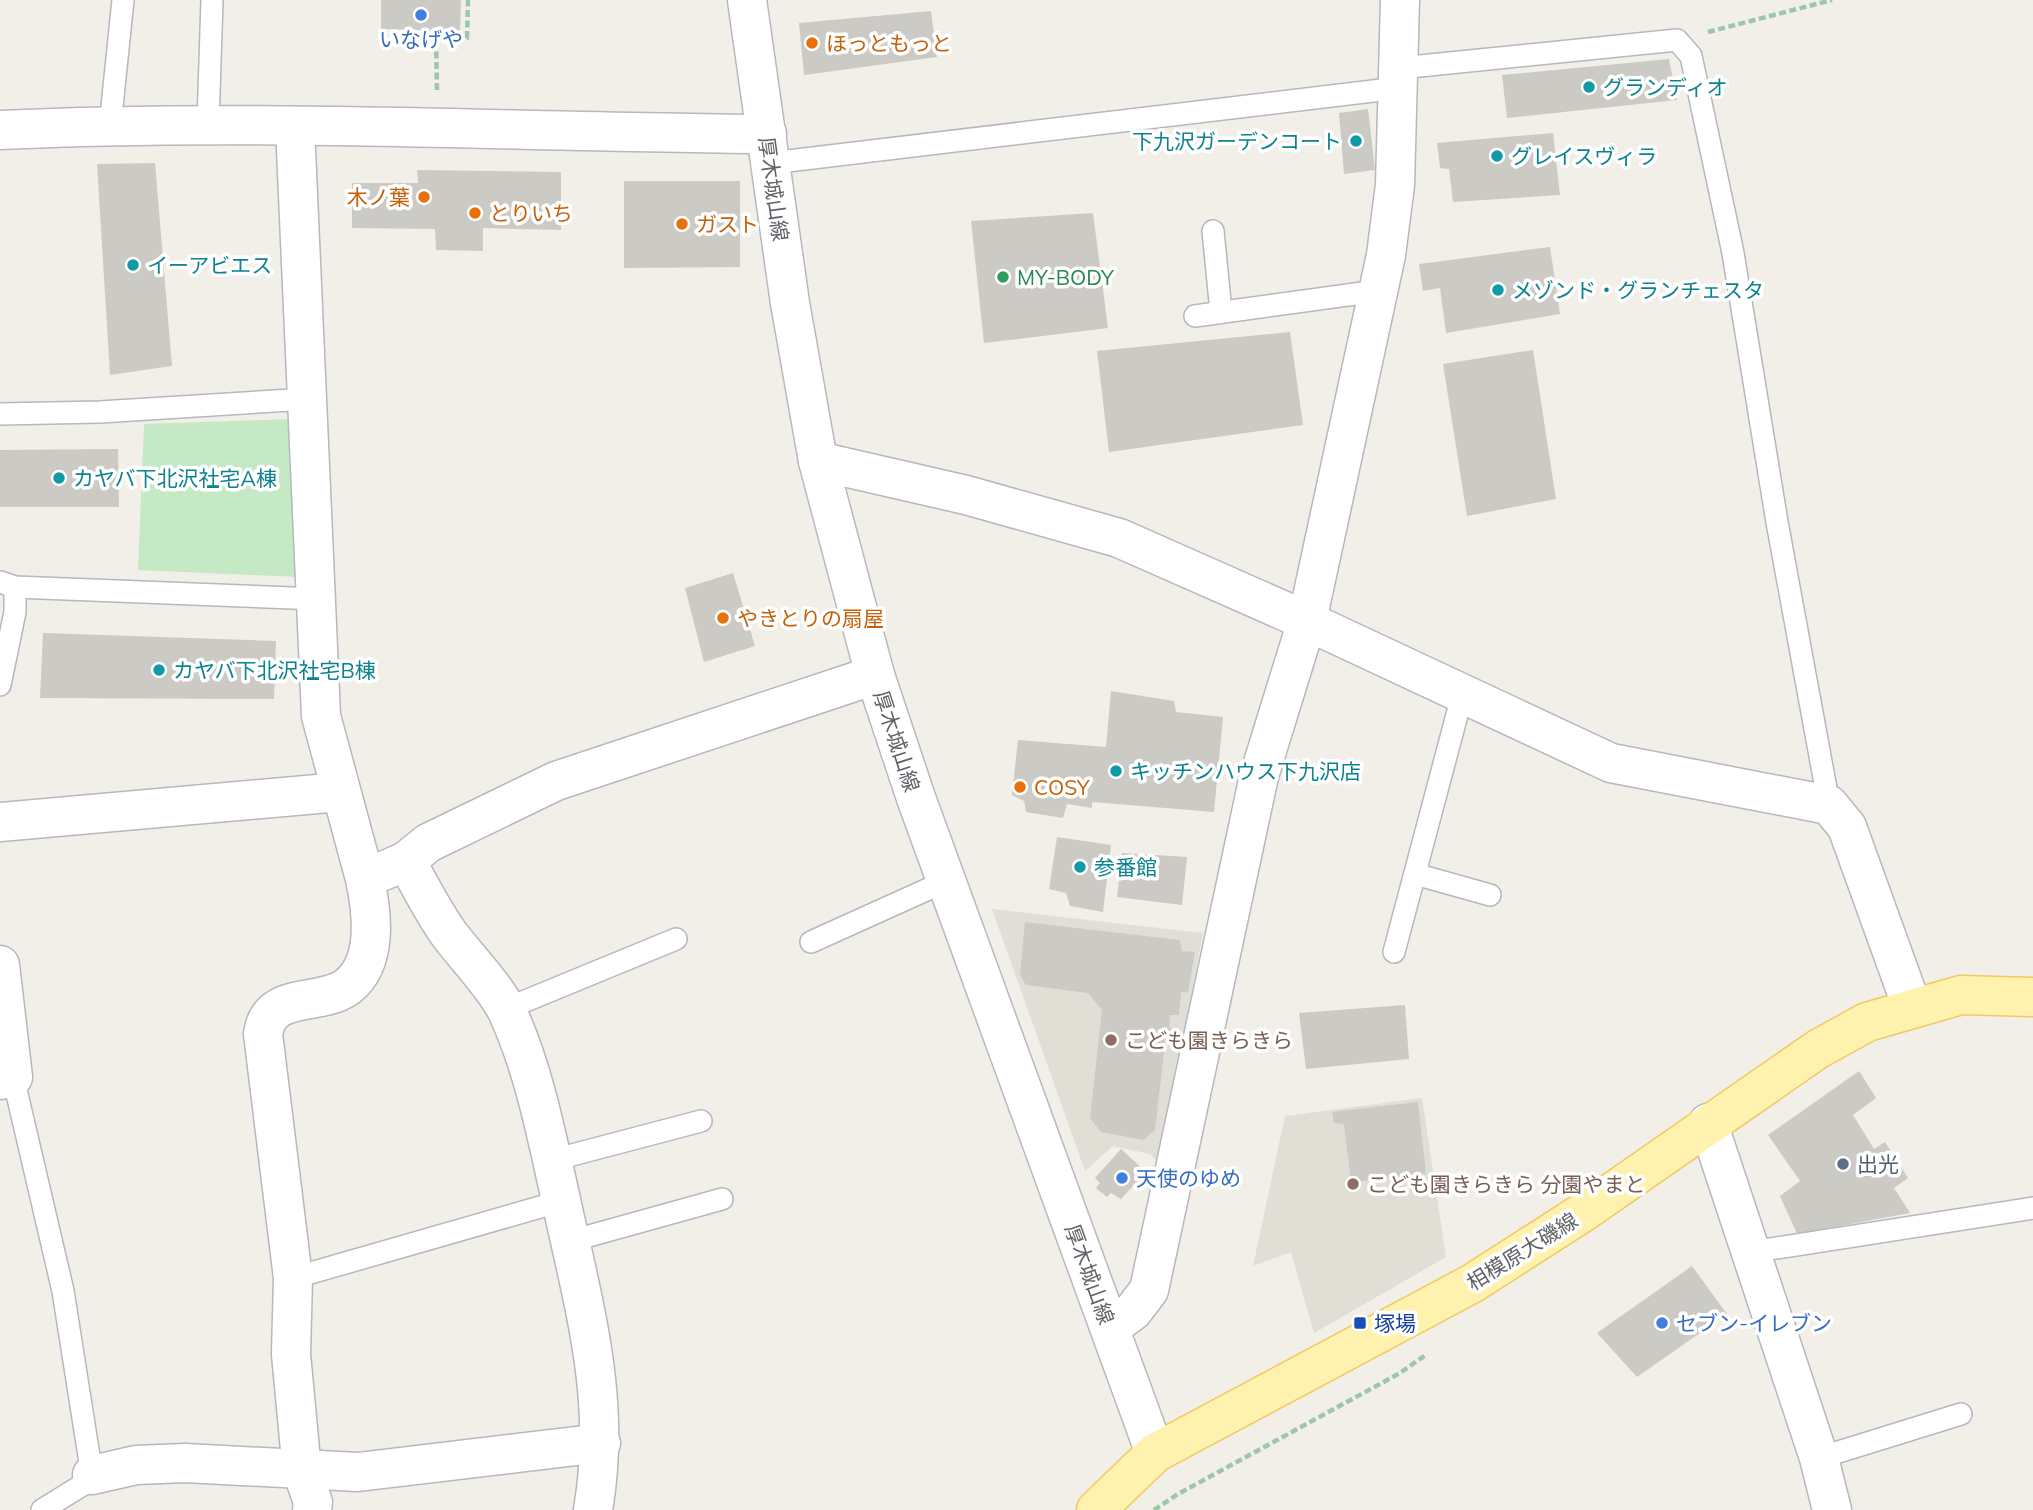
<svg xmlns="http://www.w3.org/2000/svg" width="2033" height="1510" font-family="Mulish,'Noto Sans JP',sans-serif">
<rect width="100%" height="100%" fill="#f1efe8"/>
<g fill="#e1ded6">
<polygon points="992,909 1203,933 1159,1164 1150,1154 1113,1146 1085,1171"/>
<polygon points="1422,1098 1446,1257 1314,1333 1291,1252 1253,1266 1285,1116"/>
</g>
<polygon fill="#c5e8c5" points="292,419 298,577 138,570 144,424"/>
<g fill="#cccac5">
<polygon points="381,0 461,0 460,31 381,29"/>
<polygon points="931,11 937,57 804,75 799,23"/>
<polygon points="1669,59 1677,100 1507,118 1502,75"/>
<polygon points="1368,109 1375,170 1344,174 1339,113"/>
<polygon points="1553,133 1560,195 1453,202 1449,169 1440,168 1437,143"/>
<polygon points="155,163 172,366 110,375 97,164"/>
<polygon points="417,170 561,172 561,230 483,228 483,251 436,250 435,229 352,228 352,183 418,183"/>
<polygon points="624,181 740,181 740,267 624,268"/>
<polygon points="1093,213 1108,328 984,343 971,221"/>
<polygon points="1550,247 1560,314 1446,333 1440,288 1423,291 1419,264"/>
<polygon points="1290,332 1303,425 1109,452 1097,351"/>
<polygon points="1533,350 1556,499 1467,516 1443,364"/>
<polygon points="118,449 119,507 0,507 0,450"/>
<polygon points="733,573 755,646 704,662 685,588"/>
<polygon points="43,633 276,641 274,699 40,698"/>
<polygon points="1111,691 1174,701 1176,712 1223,717 1214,812 1092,802 1092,808 1067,804 1063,818 1026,812 1024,801 1012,795 1018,740 1106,747"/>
<polygon points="1057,837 1111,845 1103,912 1070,906 1066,893 1049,889"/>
<polygon points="1122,853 1187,857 1182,905 1117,897"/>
<polygon points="1025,922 1180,940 1182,951 1195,952 1188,992 1181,992 1179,1015 1170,1015 1169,1028 1177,1029 1174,1043 1165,1044 1155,1130 1143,1140 1101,1132 1090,1118 1102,1010 1088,993 1026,985 1020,975"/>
<polygon points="1405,1005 1409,1059 1306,1069 1299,1013"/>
<polygon points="1859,1071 1876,1098 1853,1115 1874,1149 1885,1142 1908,1178 1894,1188 1910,1213 1797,1234 1780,1196 1800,1181 1768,1135"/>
<polygon points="1418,1102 1426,1174 1351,1182 1344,1124 1334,1123 1332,1112"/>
<polygon points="1121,1149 1146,1172 1121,1199 1111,1193 1107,1197 1096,1188 1100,1183 1095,1178"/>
<polygon points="1692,1266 1727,1314 1637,1377 1597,1333"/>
</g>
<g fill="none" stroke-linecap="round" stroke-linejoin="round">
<g stroke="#b5b8bc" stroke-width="24">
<g id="service">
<polyline points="1400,68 1677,40 1691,56 1733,253 1777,522 1829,805"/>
<polyline points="208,123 212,0"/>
<polyline points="110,126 123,0"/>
<polyline points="771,163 1398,88"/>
<polyline points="1213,231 1221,312"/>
<polyline points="1195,316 1377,291"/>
<polyline points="0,414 100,412 307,399"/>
<polyline points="0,582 15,587 318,599"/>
<polyline points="0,685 15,612 15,587"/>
<polyline points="1415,874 1490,895"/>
<polyline points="811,942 946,881"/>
<polyline points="1394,952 1462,696"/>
<polyline points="506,1009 676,939"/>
<polyline points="13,1077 63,1291 92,1475 84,1484 42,1510"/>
<polyline points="553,1160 701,1121"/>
<polyline points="571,1241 722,1199"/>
<polyline points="1751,1252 2033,1208"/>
<polyline points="293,1278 561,1201"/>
<polyline points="1819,1458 1961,1414"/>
</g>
</g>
<g stroke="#b5b8bc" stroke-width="41">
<g id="minor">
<path d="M295,127L321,716L365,879C372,912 379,963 347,987C319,1007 269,990 263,1034L293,1278L291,1354L302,1471L313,1502L312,1510"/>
<polyline points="818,461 966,495 1119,538 1307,621 1611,763 1829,805 1847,827 1912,1007"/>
<polyline points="0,822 340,792"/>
<path d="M406,861C420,885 433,912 449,934C466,957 495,986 507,1011C534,1069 547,1138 561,1200C584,1307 612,1400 593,1510"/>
<polyline points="383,871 406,861 428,843 556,781 875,675"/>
<polyline points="0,965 13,1077 0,1080"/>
<polyline points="1708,1123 1819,1458 1832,1510"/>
<polyline points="1110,1328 1133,1311 1149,1290 1259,776 1307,621 1386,255 1395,185 1400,0"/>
<polyline points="92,1475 136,1465 185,1463 358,1472 601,1443"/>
</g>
</g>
<g stroke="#b5b8bc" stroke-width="41">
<path id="tertiary" d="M0,130C255,118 511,132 767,134"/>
</g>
<g stroke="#b6babf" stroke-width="41">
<polyline id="secondary" points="747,0 790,303 818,461 875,675 916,798 1155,1453"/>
</g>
<g stroke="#f2c960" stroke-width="41">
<polyline id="primary" points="1096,1510 1155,1453 1473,1283 1585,1211 1818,1049 1867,1022 1961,995 2033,997"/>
</g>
<g stroke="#9cc7a9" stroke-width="4.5" stroke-dasharray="7 3.5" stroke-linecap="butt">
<polyline points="1708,32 1832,0"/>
<polyline points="437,90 436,37 467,38 468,0"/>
<polyline points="1154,1510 1178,1494 1400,1373 1427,1354"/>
</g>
<use href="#service" stroke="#fff" stroke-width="21"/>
<use href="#minor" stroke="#fff" stroke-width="38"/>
<use href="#tertiary" stroke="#fff" stroke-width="38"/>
<use href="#secondary" stroke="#fff" stroke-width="38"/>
<use href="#primary" stroke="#fff2af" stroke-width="38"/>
</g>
<g fill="#3f7fe0" stroke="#fff" stroke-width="2.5">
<circle cx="421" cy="15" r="7"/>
<circle cx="1122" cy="1178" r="7"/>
<circle cx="1662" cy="1323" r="7"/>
</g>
<g fill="#e8710a" stroke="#fff" stroke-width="2.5">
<circle cx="812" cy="43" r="7"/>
<circle cx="424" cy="197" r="7"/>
<circle cx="475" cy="213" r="7"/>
<circle cx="682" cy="224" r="7"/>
<circle cx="723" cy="618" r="7"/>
<circle cx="1020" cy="787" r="7"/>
</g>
<g fill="#0f9aa8" stroke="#fff" stroke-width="2.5">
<circle cx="1589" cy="87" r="7"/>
<circle cx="1356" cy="141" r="7"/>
<circle cx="1497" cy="156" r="7"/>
<circle cx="133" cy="265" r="7"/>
<circle cx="1498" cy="290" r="7"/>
<circle cx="59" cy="478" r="7"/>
<circle cx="159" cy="670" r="7"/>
<circle cx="1116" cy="771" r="7"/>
<circle cx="1080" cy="867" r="7"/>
</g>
<circle fill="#2e9e5b" stroke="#fff" stroke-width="2.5" cx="1003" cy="277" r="7"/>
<g fill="#8d6e63" stroke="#fff" stroke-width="2.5">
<circle cx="1111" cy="1040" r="7"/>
<circle cx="1353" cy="1184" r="7"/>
</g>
<circle fill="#5c6f8a" stroke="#fff" stroke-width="2.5" cx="1843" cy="1164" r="7"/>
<rect fill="#1a4fb4" stroke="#fff" stroke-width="2.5" x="1353" y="1316" width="14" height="14" rx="3.5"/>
<g text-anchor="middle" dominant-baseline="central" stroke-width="7" stroke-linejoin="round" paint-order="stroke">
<g font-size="21" fill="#366cbe" stroke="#fff" text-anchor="start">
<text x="421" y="39" text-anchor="middle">いなげや</text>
<text x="1136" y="1178">天使のゆめ</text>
<text x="1676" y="1323">セブン-イレブン</text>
</g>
<g font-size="21" fill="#c56008" stroke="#fff" text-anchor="start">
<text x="826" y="43">ほっともっと</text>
<text x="410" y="197" text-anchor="end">木ノ葉</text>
<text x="489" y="213">とりいち</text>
<text x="696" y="224">ガスト</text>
<text x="737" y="618">やきとりの扇屋</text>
<text x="1034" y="787">COSY</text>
</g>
<g font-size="21" fill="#0d838f" stroke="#fff" text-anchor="start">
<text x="1603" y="87">グランディオ</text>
<text x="1342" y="141" text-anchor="end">下九沢ガーデンコート</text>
<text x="1511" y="156">グレイスヴィラ</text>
<text x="147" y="265">イーアビエス</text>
<text x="1512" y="290">メゾンド・グランチェスタ</text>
<text x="73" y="478">カヤバ下北沢社宅A棟</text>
<text x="173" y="670">カヤバ下北沢社宅B棟</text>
<text x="1130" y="771">キッチンハウス下九沢店</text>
<text x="1094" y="867">参番館</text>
</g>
<g font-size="21" fill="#5f6368" stroke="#fff">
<text transform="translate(774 189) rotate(82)">厚木城山線</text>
<text transform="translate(897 741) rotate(72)">厚木城山線</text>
<text transform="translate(1522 1251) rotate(-32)">相模原大磯線</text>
<text transform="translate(1090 1274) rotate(70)">厚木城山線</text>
</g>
<g font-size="21" fill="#27864d" stroke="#fff" text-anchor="start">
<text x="1017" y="277">MY-BODY</text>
</g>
<g font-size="21" fill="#785e54" stroke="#fff" text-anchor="start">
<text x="1125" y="1040">こども園きらきら</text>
<text x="1367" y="1184">こども園きらきら 分園やまと</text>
</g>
<g font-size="21" fill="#4e5e75" stroke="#fff" text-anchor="start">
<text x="1857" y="1164">出光</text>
</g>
<g font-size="21" fill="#164399" stroke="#fff" text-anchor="start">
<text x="1374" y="1323">塚場</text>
</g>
</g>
</svg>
